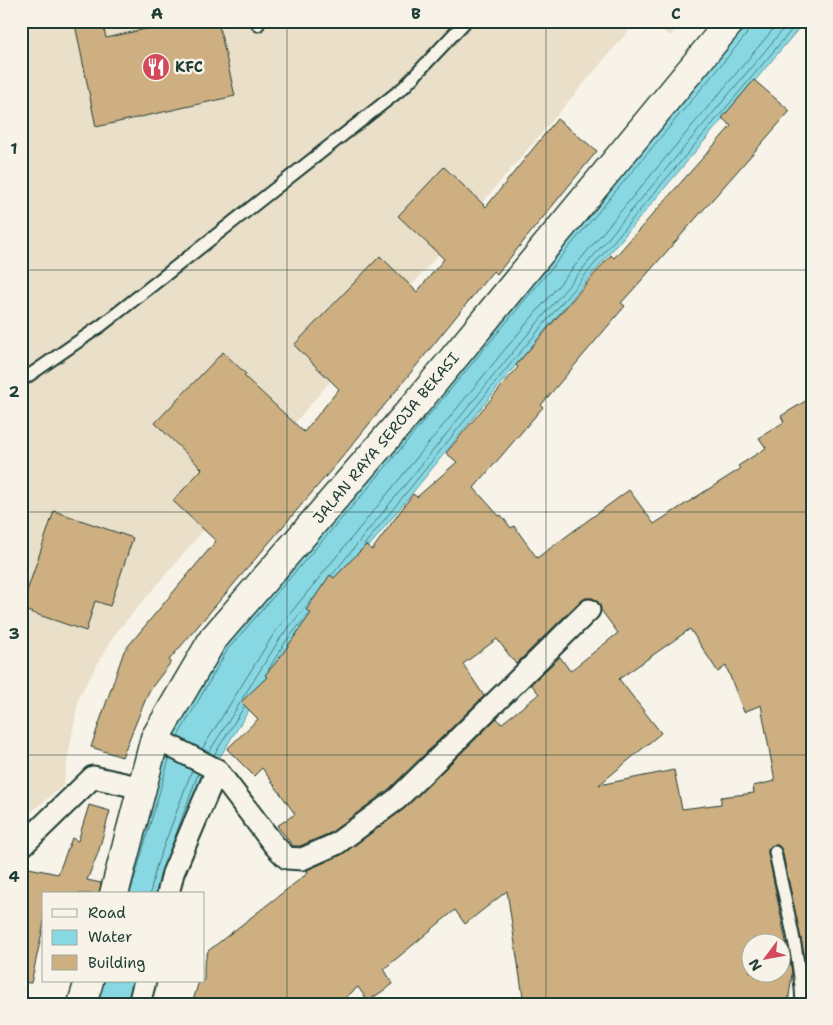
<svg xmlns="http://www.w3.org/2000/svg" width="833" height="1025" font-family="'Shantell Sans',sans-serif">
<rect width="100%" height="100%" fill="#f7f3e8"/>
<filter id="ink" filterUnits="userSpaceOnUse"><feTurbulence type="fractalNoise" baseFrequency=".02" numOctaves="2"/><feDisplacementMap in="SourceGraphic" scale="10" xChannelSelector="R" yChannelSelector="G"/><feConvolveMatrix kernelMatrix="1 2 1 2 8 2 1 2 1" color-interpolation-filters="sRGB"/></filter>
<g filter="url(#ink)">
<g fill="#eadfc9">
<polygon points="21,21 637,21 115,634 79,696 63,786 21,820"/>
<polygon points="650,21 682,21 670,36"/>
</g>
<g fill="#88d8e3" stroke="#5e9a9d">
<polygon points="732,21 805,21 516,365 290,644 213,768 168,894 111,894 155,738 213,639"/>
<polygon points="86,981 145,981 139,1004 80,1004"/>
</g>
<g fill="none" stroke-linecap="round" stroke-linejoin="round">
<g stroke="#497b7a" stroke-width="1">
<polyline points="364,545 512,362 799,21"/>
<polyline points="332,575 508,358 790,21"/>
<polyline points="268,670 286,641 309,613"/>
<polyline points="242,699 281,637 312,599"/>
<polyline points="178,736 228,649 369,487 746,35 750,21"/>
<polyline points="202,749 275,632 502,353 780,21"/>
<polyline points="209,752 240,703"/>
<polyline points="214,755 244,707"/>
<polyline points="171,848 198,774"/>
<polyline points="130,894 169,759"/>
<polyline points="150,894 156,867 192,770"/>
</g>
</g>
<g fill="#cdaf81" stroke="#1f3d34" fill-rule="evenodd">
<polygon points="91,21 102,21 106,38 181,21 218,21 235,96 96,127 75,24"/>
<path d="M754,80L790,111L640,282L621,303L625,306L541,405L543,407L474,488L499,516L501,515L511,528L514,526L537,558L629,490L654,524L740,469L738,466L766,448L759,438L784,422L781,416L812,397V957L805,958L782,850L778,845H773L768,849V853L791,966L792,974L788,1004H670V999L611,1001V1004H524L507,891L465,924L455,910L384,969L393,984L368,1001L358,987L338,1004H192L199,981H204V965L208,951L308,873L307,870L343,854L404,809L497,718L501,724L539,694L531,684L560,657L570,671L618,633L601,610L598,602L593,598H586L580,601L516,664L497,639L463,664L484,696L389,789L330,833L300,846H293L277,826L295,814L262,768L254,776L227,749L258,719L241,702L267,677L265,675L278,660L311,613L306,610L330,575L334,578L366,545L372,550L413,494L417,497L457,462L446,453L518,367L516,365L611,255L614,258L731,126L722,118ZM690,629L718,672L726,666L744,712L761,705L775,781L753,786L754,793L721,797V804L682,809L674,770L599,785L661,733L619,679ZM750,942H780V972H750Z"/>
<polygon points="557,119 597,151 497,274 493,271 344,455 169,660 171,662 149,691 122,757 91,747 124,651 216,541 173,501 202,469 155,423 223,352 246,374 244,376 304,432 339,389 294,345 380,256 417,292 444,259 398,216 444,167 486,207"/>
<polygon points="54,511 133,538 110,606 95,601 86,631 21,609"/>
<polygon points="89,805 110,811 98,853 87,880 101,883 99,894 44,894 44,923 31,983 21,982 21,881 24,867 58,874 72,838 78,841"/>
</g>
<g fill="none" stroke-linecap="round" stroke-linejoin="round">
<g stroke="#1f3d34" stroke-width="15">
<g id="lane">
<polyline points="257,21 258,25"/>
<polyline points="21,381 102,325 404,87 466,21"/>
<path d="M775,852C785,902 800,952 802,1004"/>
</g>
</g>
<g stroke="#1f3d34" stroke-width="25">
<g id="street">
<polyline points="155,738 217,770 275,846 287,858 302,859 336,844 397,799 589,610"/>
<polyline points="21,847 93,777 142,788"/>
<polyline points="168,894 173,873 217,770"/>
<polyline points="139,1004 145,981"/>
</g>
</g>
<g stroke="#1f3d34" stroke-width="31">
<g id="secondary">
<polyline points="114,894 155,738 213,639 415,405 731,21"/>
<polyline points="82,1004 89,981"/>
</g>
</g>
<use href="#lane" stroke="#f7f3e8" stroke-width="11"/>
<use href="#street" stroke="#f7f3e8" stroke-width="21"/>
<use href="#secondary" stroke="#f7f3e8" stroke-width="28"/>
</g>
</g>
<path fill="none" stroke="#1f3d34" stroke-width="1" stroke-opacity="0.55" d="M287,21V1004M546,21V1004M21,270H812M21,512H812M21,755H812"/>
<defs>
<g id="restaurant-disc" transform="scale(1.4375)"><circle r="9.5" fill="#d1495b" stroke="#f7f3e8"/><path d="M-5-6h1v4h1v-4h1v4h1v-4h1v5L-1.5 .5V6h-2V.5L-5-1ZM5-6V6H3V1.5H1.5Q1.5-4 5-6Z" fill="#fff"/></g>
</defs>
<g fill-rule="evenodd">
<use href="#restaurant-disc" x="156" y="67"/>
</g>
<g text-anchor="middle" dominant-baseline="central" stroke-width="5" stroke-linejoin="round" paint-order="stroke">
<g font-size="15" font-weight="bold" fill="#1f3d34" stroke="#f7f3e8" text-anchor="start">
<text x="175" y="67">KFC</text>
</g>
<g font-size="15" fill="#1f3d34" stroke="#f7f3e8">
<text transform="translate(386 438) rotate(-50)">JALAN RAYA SEROJA BEKASI</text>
</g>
</g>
<rect width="833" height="1025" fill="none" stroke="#f7f3e8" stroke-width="55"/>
<rect x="42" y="892" width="162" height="90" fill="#f7f3e8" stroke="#a1aaa0"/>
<rect x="52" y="909" width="25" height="8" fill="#f7f3e8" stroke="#a1aaa0"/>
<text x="88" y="918" font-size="15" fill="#1f3d34">Road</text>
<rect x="52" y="930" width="25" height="15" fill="#88d8e3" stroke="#a1aaa0"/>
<text x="88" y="942" font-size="15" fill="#1f3d34">Water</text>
<rect x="52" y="955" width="25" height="15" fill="#cdaf81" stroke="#a1aaa0"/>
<text x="88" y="968" font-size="15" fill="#1f3d34">Building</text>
<g transform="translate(766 958) rotate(238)"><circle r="24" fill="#f7f3e8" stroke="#a1aaa0"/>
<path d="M0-4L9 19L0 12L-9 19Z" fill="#d1495b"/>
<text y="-8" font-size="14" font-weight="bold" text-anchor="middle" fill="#1f3d34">N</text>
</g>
<rect x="28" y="28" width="778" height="970" fill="none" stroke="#1f3d34" stroke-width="2"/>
<g font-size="16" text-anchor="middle" font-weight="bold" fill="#1f3d34">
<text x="157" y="19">A</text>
<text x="416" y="19">B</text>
<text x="676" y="19">C</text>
<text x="14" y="154">1</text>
<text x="14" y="397">2</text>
<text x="14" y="639">3</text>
<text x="14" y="882">4</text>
</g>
</svg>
